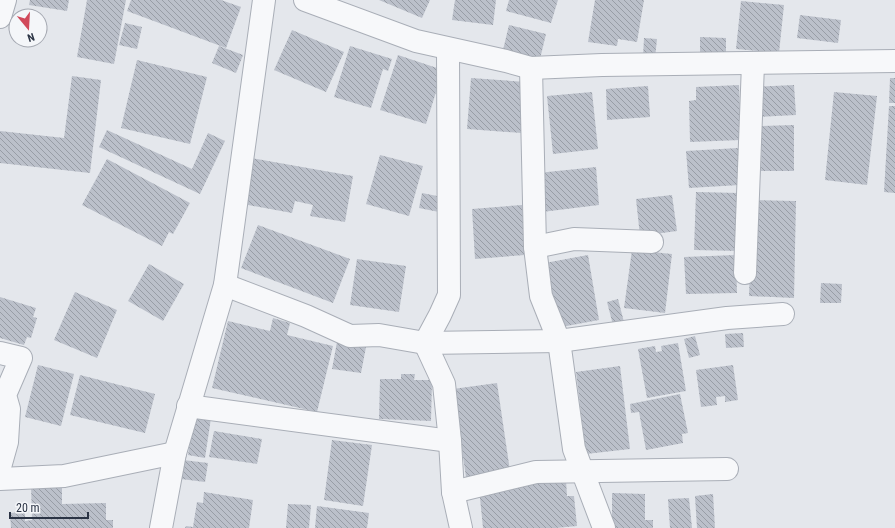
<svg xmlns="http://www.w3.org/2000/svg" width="895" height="528" font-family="'Roboto Condensed',sans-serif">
<defs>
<pattern id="building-back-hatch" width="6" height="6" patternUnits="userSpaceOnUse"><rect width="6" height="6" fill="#bbc0ca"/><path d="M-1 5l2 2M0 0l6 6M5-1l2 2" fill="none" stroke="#989da6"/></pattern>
</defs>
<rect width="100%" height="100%" fill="#e4e7ec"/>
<g fill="url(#building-back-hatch)">
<polygon points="30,0 69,0 67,11 29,5"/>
<polygon points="87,0 126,0 114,64 77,57"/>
<polygon points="131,0 221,0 241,7 226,48 127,11"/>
<polygon points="379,0 430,0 422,18"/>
<polygon points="455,0 496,0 493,25 452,20"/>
<polygon points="509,0 558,0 551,23 506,11"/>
<polygon points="595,0 644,0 637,42 618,39 617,46 588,42"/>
<polygon points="741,1 784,5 779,53 736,49"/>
<polygon points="800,15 841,20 838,43 797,38"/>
<polygon points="125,23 142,27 137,49 119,45"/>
<polygon points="509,25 546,34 540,59 503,50"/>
<polygon points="292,30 344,52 326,92 274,70"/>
<polygon points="700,37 726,38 726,53 700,52"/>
<polygon points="644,38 657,39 655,58 643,57"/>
<polygon points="219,46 243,55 236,73 212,63"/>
<polygon points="350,46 392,59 388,71 383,69 371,108 334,97"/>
<polygon points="398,55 443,70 426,124 380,110"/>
<polygon points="137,60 207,77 190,144 121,128"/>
<polygon points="72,76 101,80 90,173 0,163 0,131 64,138"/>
<polygon points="471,78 526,82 522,133 467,129"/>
<polygon points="890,78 895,78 895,103 889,103"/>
<polygon points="739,85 741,140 690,142 689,101 696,100 696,87"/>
<polygon points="794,85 796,115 756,117 754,87"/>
<polygon points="648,86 650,117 607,120 606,89"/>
<polygon points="592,92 598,149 553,154 547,96"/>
<polygon points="834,92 877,96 867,185 825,180"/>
<polygon points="889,106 895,106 895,193 884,192"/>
<polygon points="794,125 794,171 761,171 762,126"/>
<polygon points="107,130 192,169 208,133 225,141 200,194 99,147"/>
<polygon points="738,148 740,185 689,188 686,151"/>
<polygon points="380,155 423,166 409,216 366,204"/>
<polygon points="251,158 353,176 345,222 310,216 313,205 295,201 292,213 243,204"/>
<polygon points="107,159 190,203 173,234 169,232 162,246 82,205"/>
<polygon points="596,167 599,205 542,212 538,173"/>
<polygon points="696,192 739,193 738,251 694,250"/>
<polygon points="422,193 442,197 439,212 419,208"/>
<polygon points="672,195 677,231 640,236 636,199"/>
<polygon points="752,200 796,201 794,298 749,296"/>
<polygon points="522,205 525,255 475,259 472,209"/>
<polygon points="258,225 350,259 333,303 241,268"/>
<polygon points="632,250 672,254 665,313 624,308"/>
<polygon points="588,255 599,320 556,328 545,263"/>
<polygon points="736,255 737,293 686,294 684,257"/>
<polygon points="357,259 406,266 399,312 350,305"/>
<polygon points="149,264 184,284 163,321 128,301"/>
<polygon points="821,283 842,284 841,303 820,303"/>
<polygon points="75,292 117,310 97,358 54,340"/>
<polygon points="0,297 36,308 33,317 37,318 31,338 27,337 24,345 0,338"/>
<polygon points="618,299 625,326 614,329 607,302"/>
<polygon points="273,318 290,323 287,335 333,346 317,412 212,388 228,321 270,331"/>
<polygon points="743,333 744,347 726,348 725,334"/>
<polygon points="695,336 700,355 689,358 684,339"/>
<polygon points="337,342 366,347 361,373 332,369"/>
<polygon points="678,343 686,391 647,398 638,349 655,346 656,352 662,351 661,346"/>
<polygon points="38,365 74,374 61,426 25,417"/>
<polygon points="733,365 738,400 725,402 725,396 716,397 717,405 701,407 696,370"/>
<polygon points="620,366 630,449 586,454 576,372"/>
<polygon points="401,374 415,374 414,380 432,380 431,421 379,419 380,379 401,379"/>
<polygon points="80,375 155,394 145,433 70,415"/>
<polygon points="497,383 510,471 466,477 453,389"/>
<polygon points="680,394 688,433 682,434 683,443 646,450 639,412 631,413 630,404"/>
<polygon points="194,415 211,418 205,458 188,455"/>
<polygon points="214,431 262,439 257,464 209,457"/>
<polygon points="332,440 372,445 363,506 324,500"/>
<polygon points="183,460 208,463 205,482 181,479"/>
<polygon points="566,480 567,496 574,496 577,526 556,528 483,528 479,488"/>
<polygon points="62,484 62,504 106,503 106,520 113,520 113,528 11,528 10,513 25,512 25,521 32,520 31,485"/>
<polygon points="204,492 253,500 249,528 185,528 186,526 193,527 197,502 203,503"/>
<polygon points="612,493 645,494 645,520 653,520 653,528 612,528"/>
<polygon points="713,494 715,528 697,528 695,496"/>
<polygon points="689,498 692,528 670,528 668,499"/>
<polygon points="288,504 311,505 309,528 286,528"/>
<polygon points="317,506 369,513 367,528 315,528"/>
</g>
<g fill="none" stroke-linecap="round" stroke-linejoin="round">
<g stroke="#a9aeb7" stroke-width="24">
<g id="minor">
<polyline points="305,0 416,41 506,61 531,68 602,65 895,61"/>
<polyline points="0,17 5,0"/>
<polyline points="448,49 449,295 440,315 425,343 444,384 450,441 453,492 461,528"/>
<polyline points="531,68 535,247 541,296 559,341 574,449 604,528"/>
<polyline points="535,247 574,239 652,242"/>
<polyline points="745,273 753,64"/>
<polyline points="225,285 306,316 350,336 379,335 425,343 559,341 727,318 783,314"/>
<polyline points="0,353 21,358 5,395 9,409 7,442 0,467"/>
<polyline points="188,406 450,441"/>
<polyline points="0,479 64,476 175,453"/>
<polyline points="453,492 536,472 727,469"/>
<polyline points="161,528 175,453 225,285 264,0"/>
</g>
</g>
<use href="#minor" stroke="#f7f8fa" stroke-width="22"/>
</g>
<g transform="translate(28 28) rotate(162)"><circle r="19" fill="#f4f6f9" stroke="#a4a8b1"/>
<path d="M0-3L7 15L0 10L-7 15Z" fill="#d1495b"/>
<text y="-6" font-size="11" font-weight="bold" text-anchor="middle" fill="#2b3445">N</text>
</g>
<path d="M10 512v6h78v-6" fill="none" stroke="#2b3445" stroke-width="2"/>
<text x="16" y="512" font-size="12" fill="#2b3445" stroke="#f4f6f9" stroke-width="3" paint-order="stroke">20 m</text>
</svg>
